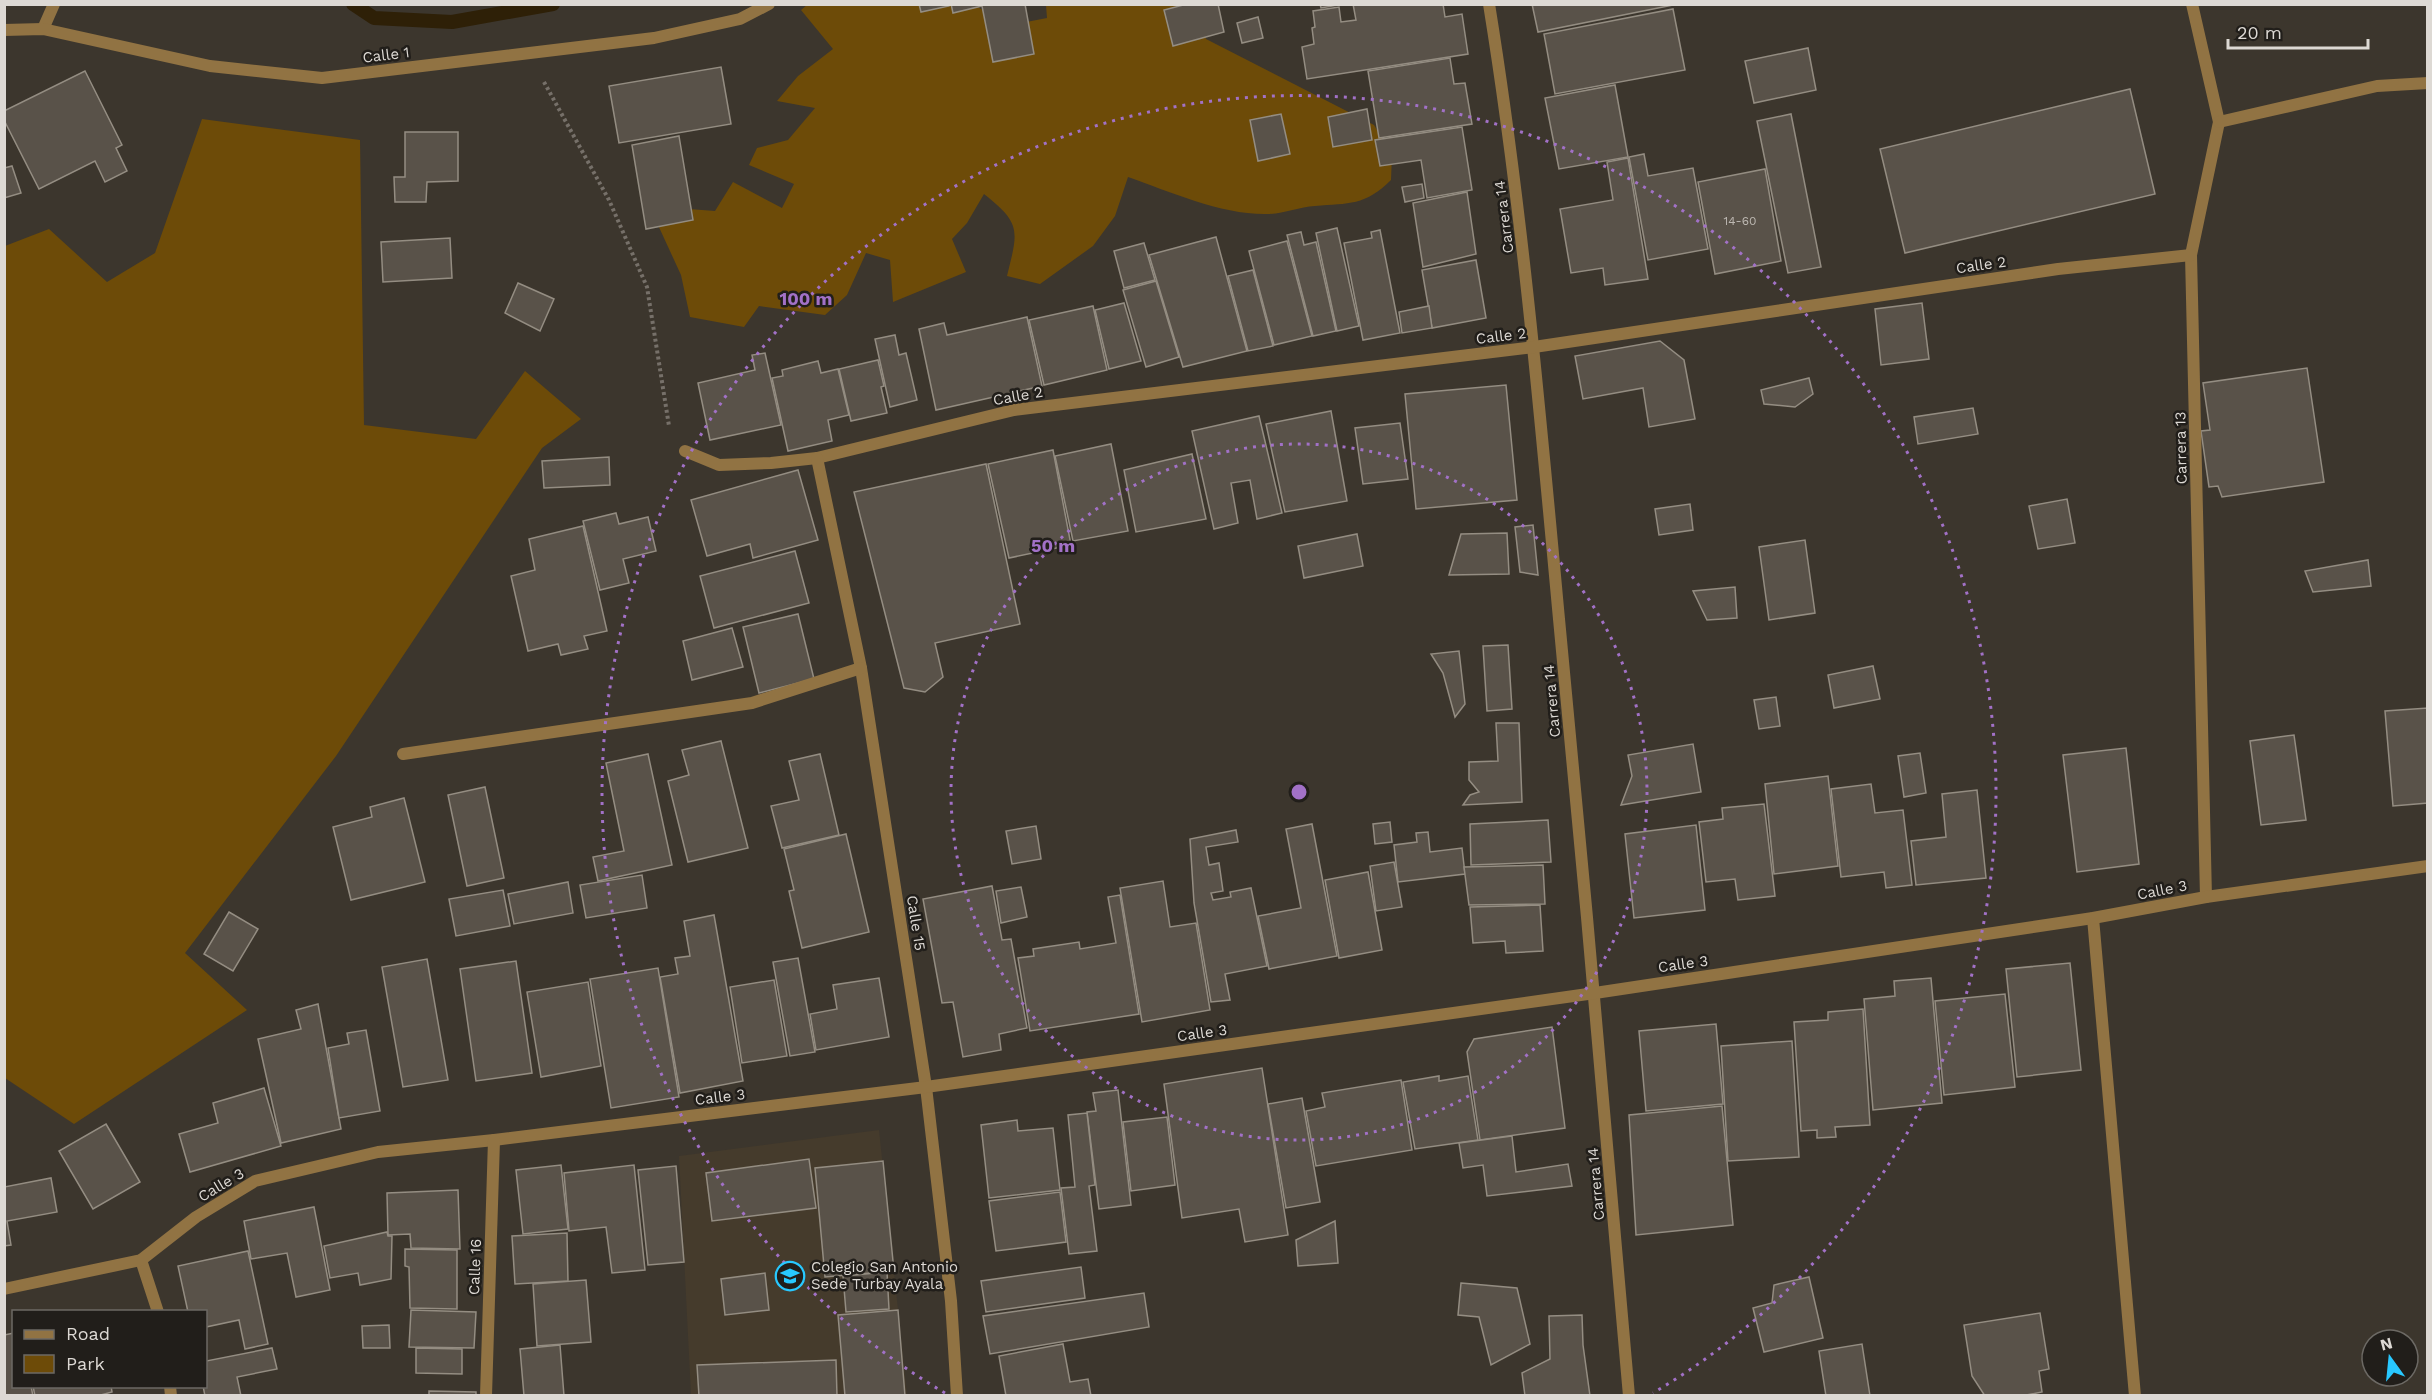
<svg xmlns="http://www.w3.org/2000/svg" width="2432" height="1400" font-family="'Work Sans',sans-serif">
<rect width="100%" height="100%" fill="#3c362d"/>
<polygon fill="#453b2c" points="879,1130 907,1395 691,1395 679,1156"/>
<g fill="#6d4b08">
<path d="M807,5H975L1006,26L1047,18L1046,5H1184L1200,23L1206,39L1374,125L1392,155L1391,180C1365,206 1349,203 1315,206C1300,207 1285,213 1270,214C1224,216 1171,192 1128,177L1115,216L1093,246L1040,284L1007,276C1018,231 1022,224 984,194L967,223L952,239L966,272L893,302L890,260L866,253L847,295L825,315L759,306L744,327L690,317L681,275L658,225L689,209L715,211L733,182L782,208L794,184L749,165L757,148L788,140L815,108L777,101L798,76L833,49L801,10Z"/>
<polygon points="202,119 360,140 364,425 476,439 525,371 581,419 542,448 336,756 185,953 247,1010 74,1124 5,1078 5,246 49,229 107,282 155,253"/>
</g>
<g fill="none" stroke-linecap="round" stroke-linejoin="round">
<polyline stroke="#2e2007" stroke-width="14" points="353,4 374,18 452,22 553,4"/>
</g>
<g fill="#595249" stroke="#948d82" stroke-width="1.5">
<polygon points="919,4 949,4 949,6 921,12"/>
<polygon points="951,4 1025,4 1034,54 993,62 982,6 953,13"/>
<polygon points="1187,4 1218,4 1224,32 1173,46 1164,10"/>
<polygon points="1320,4 1344,4 1321,8"/>
<polygon points="1353,4 1443,4 1445,17 1462,14 1468,54 1307,79 1302,47 1314,44 1312,28 1315,27 1313,11 1339,7 1341,22 1356,20"/>
<polygon points="1532,4 1678,4 1538,32"/>
<polygon points="1673,9 1685,70 1555,94 1544,34"/>
<polygon points="1258,17 1263,38 1242,43 1237,23"/>
<polygon points="1808,48 1816,90 1754,103 1745,61"/>
<polygon points="1450,58 1454,84 1465,83 1472,124 1379,138 1368,71"/>
<polygon points="721,67 731,124 619,143 609,86"/>
<polygon points="85,71 122,145 116,148 127,171 105,182 95,161 39,189 4,120 4,111"/>
<polygon points="1615,85 1628,157 1559,169 1545,98"/>
<polygon points="2130,89 2155,194 1905,253 1880,149"/>
<polygon points="1367,109 1372,140 1333,147 1328,117"/>
<polygon points="1281,114 1290,154 1258,161 1250,120"/>
<polygon points="1791,114 1821,267 1788,273 1757,121"/>
<polygon points="1462,127 1472,190 1427,198 1421,160 1380,166 1375,140"/>
<polygon points="405,132 458,132 458,181 427,182 426,202 395,202 394,177 405,177"/>
<polygon points="679,136 693,220 646,229 632,145"/>
<polygon points="1644,154 1648,176 1693,168 1708,249 1648,260 1629,157"/>
<polygon points="1628,158 1648,279 1605,285 1603,268 1571,273 1560,209 1613,200 1607,162"/>
<polygon points="12,166 21,193 4,198 4,168"/>
<polygon points="1765,169 1781,261 1715,274 1698,182"/>
<polygon points="1422,184 1424,198 1405,202 1402,187"/>
<polygon points="1467,192 1476,254 1423,267 1413,203"/>
<polygon points="1337,228 1359,326 1337,331 1316,233"/>
<polygon points="1380,230 1400,333 1363,340 1344,243 1372,238 1371,232"/>
<polygon points="1301,232 1304,245 1316,242 1336,331 1313,336 1287,235"/>
<polygon points="1216,237 1247,351 1183,367 1149,255"/>
<polygon points="450,238 452,278 383,282 381,242"/>
<polygon points="1287,241 1312,336 1274,345 1249,251"/>
<polygon points="1144,243 1155,280 1124,288 1114,251"/>
<polygon points="1476,260 1486,318 1432,328 1422,270"/>
<polygon points="1253,270 1273,346 1248,351 1228,276"/>
<polygon points="1156,281 1179,357 1146,367 1123,290"/>
<polygon points="518,283 554,299 540,331 505,313"/>
<polygon points="1124,303 1141,361 1109,369 1095,310"/>
<polygon points="1922,303 1929,359 1881,365 1875,309"/>
<polygon points="1093,306 1107,370 1044,385 1029,320"/>
<polygon points="1429,306 1432,328 1402,333 1399,312"/>
<polygon points="1027,317 1042,386 936,410 919,329 944,323 947,335"/>
<polygon points="895,335 899,355 906,353 917,400 890,407 875,339"/>
<polygon points="1660,341 1684,360 1695,419 1649,427 1643,388 1583,399 1575,356"/>
<polygon points="765,353 781,425 710,440 698,383 755,370 752,355"/>
<polygon points="878,360 884,386 881,387 887,413 851,421 839,369"/>
<polygon points="818,361 821,373 838,369 849,415 828,420 832,441 788,451 772,378 783,376 782,370"/>
<polygon points="2307,368 2324,482 2222,497 2218,486 2209,487 2201,431 2210,430 2203,383"/>
<polygon points="1809,378 1813,394 1795,407 1764,404 1761,390"/>
<polygon points="1506,385 1517,500 1416,509 1405,394"/>
<polygon points="1973,408 1978,434 1918,444 1914,417"/>
<polygon points="1331,411 1347,501 1285,512 1266,424"/>
<polygon points="1259,416 1282,513 1257,519 1250,480 1231,483 1238,523 1214,529 1192,431"/>
<polygon points="1400,423 1408,479 1363,484 1355,428"/>
<polygon points="1111,444 1128,531 1073,541 1055,456"/>
<polygon points="1053,450 1071,545 1009,558 988,464"/>
<polygon points="1192,454 1206,519 1136,532 1124,470"/>
<polygon points="609,457 610,485 544,488 542,461"/>
<polygon points="986,464 1020,624 935,643 943,677 925,692 904,688 854,492"/>
<polygon points="798,470 818,540 753,558 750,544 707,556 691,500"/>
<polygon points="2067,499 2075,543 2038,549 2029,506"/>
<polygon points="1690,504 1693,530 1659,535 1655,509"/>
<polygon points="616,513 619,524 648,517 656,551 623,559 629,583 600,590 583,521"/>
<polygon points="1533,525 1538,575 1520,572 1515,527"/>
<polygon points="583,526 607,631 584,636 588,649 561,655 558,644 528,651 511,576 535,570 529,539"/>
<polygon points="1507,533 1509,574 1449,575 1461,534"/>
<polygon points="1357,534 1363,566 1304,578 1298,546"/>
<polygon points="1805,540 1815,613 1769,620 1759,547"/>
<polygon points="795,551 809,603 714,628 700,576"/>
<polygon points="2368,560 2371,586 2313,592 2305,571"/>
<polygon points="1735,587 1737,618 1707,620 1693,591"/>
<polygon points="798,614 814,679 759,693 743,627"/>
<polygon points="732,628 743,667 692,680 683,641"/>
<polygon points="1508,645 1512,709 1487,711 1483,646"/>
<polygon points="1459,651 1465,704 1455,717 1443,673 1431,654"/>
<polygon points="1873,666 1880,699 1834,708 1828,675"/>
<polygon points="1776,697 1780,726 1759,729 1754,700"/>
<polygon points="2428,708 2428,803 2393,806 2385,711"/>
<polygon points="1496,723 1519,723 1522,802 1463,805 1470,795 1479,792 1469,780 1469,762 1498,761"/>
<polygon points="2294,735 2306,820 2261,825 2250,741"/>
<polygon points="721,741 748,848 688,862 668,781 689,775 682,750"/>
<polygon points="1693,744 1701,792 1621,805 1632,776 1628,755"/>
<polygon points="2126,748 2139,864 2077,872 2063,755"/>
<polygon points="1920,753 1926,793 1904,797 1898,756"/>
<polygon points="648,754 672,865 598,881 593,857 624,851 606,763"/>
<polygon points="820,754 839,835 782,848 771,806 799,800 789,761"/>
<polygon points="1828,776 1838,866 1774,874 1765,784"/>
<polygon points="1871,784 1875,813 1903,810 1912,885 1886,888 1884,872 1841,877 1831,789"/>
<polygon points="485,787 504,878 467,886 448,795"/>
<polygon points="1977,790 1986,878 1916,885 1911,841 1946,837 1942,794"/>
<polygon points="404,798 425,882 351,900 333,827 372,817 370,807"/>
<polygon points="1764,804 1775,896 1738,900 1735,879 1706,882 1699,822 1723,819 1722,808"/>
<polygon points="1548,820 1551,862 1471,865 1470,824"/>
<polygon points="1390,822 1392,842 1375,844 1373,824"/>
<polygon points="1312,824 1337,956 1269,969 1258,916 1301,908 1286,829"/>
<polygon points="1696,825 1705,910 1634,918 1625,834"/>
<polygon points="1036,826 1041,859 1012,864 1006,831"/>
<polygon points="1236,830 1238,842 1206,847 1209,865 1219,863 1223,891 1211,893 1213,900 1231,897 1230,892 1251,888 1267,966 1225,974 1230,1000 1211,1002 1194,903 1190,839"/>
<polygon points="1428,832 1430,852 1462,848 1465,874 1398,882 1394,845 1417,842 1416,833"/>
<polygon points="846,834 869,932 802,948 789,891 794,890 784,849"/>
<polygon points="1394,862 1402,907 1376,911 1370,866"/>
<polygon points="1543,865 1545,904 1469,905 1464,867"/>
<polygon points="1368,872 1382,950 1339,958 1325,880"/>
<polygon points="642,875 647,908 586,918 580,885"/>
<polygon points="1163,881 1170,927 1196,923 1210,1010 1142,1022 1120,888"/>
<polygon points="568,882 573,913 514,924 508,894"/>
<polygon points="992,886 1002,940 1011,939 1027,1028 999,1034 1001,1050 963,1057 953,1002 942,1003 923,899"/>
<polygon points="1021,887 1027,917 1001,923 996,891"/>
<polygon points="503,890 510,926 456,936 449,899"/>
<polygon points="1120,895 1139,1014 1030,1031 1018,958 1034,956 1033,949 1079,942 1080,949 1116,943 1108,897"/>
<polygon points="1540,905 1543,951 1506,953 1505,941 1473,943 1470,907"/>
<polygon points="229,912 258,929 233,971 204,954"/>
<polygon points="714,915 743,1081 680,1093 660,977 678,974 675,958 690,956 684,921"/>
<polygon points="798,958 815,1052 790,1056 773,962"/>
<polygon points="427,959 448,1080 403,1087 382,967"/>
<polygon points="516,961 532,1073 476,1081 460,969"/>
<polygon points="2070,963 2081,1070 2017,1077 2006,969"/>
<polygon points="658,968 679,1097 611,1108 590,979"/>
<polygon points="879,978 889,1037 816,1050 810,1014 837,1009 833,985"/>
<polygon points="1931,978 1942,1103 1873,1110 1864,999 1895,996 1894,981"/>
<polygon points="774,980 787,1056 742,1063 730,987"/>
<polygon points="588,982 601,1066 541,1077 527,992"/>
<polygon points="2005,994 2015,1087 1944,1095 1935,1001"/>
<polygon points="318,1004 341,1129 281,1143 258,1039 301,1029 296,1010"/>
<polygon points="1863,1009 1870,1125 1835,1127 1836,1137 1817,1138 1817,1130 1801,1131 1794,1022 1828,1020 1828,1012"/>
<polygon points="1716,1024 1723,1104 1646,1111 1639,1031"/>
<polygon points="1552,1027 1565,1128 1480,1140 1467,1052 1474,1039"/>
<polygon points="366,1030 380,1111 339,1118 328,1048 349,1044 347,1033"/>
<polygon points="1792,1041 1799,1157 1728,1161 1721,1046"/>
<polygon points="1262,1068 1288,1235 1245,1242 1239,1209 1182,1218 1164,1084"/>
<polygon points="1439,1076 1439,1081 1468,1076 1478,1140 1415,1149 1403,1082"/>
<polygon points="1401,1080 1412,1150 1316,1166 1306,1111 1325,1107 1322,1093"/>
<polygon points="264,1088 281,1146 190,1172 179,1134 218,1123 213,1103"/>
<polygon points="1118,1090 1131,1205 1099,1209 1087,1112 1096,1111 1093,1093"/>
<polygon points="1302,1098 1320,1202 1286,1208 1268,1104"/>
<polygon points="1722,1106 1733,1225 1636,1235 1629,1115"/>
<polygon points="1087,1113 1095,1185 1089,1186 1097,1251 1069,1254 1061,1188 1075,1187 1068,1115"/>
<polygon points="1167,1117 1175,1185 1131,1191 1123,1122"/>
<polygon points="1017,1120 1018,1131 1053,1128 1060,1190 989,1198 981,1125"/>
<polygon points="106,1124 140,1182 93,1209 59,1151"/>
<polygon points="1512,1136 1516,1172 1568,1164 1572,1186 1487,1196 1483,1165 1463,1168 1459,1143"/>
<polygon points="809,1159 816,1208 712,1221 706,1173"/>
<polygon points="883,1161 894,1271 825,1277 815,1168"/>
<polygon points="561,1165 568,1229 523,1234 516,1170"/>
<polygon points="634,1165 645,1270 612,1273 606,1227 569,1231 564,1173"/>
<polygon points="676,1166 684,1262 648,1265 638,1170"/>
<polygon points="51,1178 57,1212 7,1221 11,1245 4,1246 4,1187"/>
<polygon points="458,1190 460,1249 411,1248 410,1234 388,1235 387,1193"/>
<polygon points="1060,1192 1066,1242 996,1251 989,1201"/>
<polygon points="314,1207 330,1290 296,1297 287,1253 251,1259 244,1221"/>
<polygon points="1335,1221 1338,1263 1298,1266 1296,1240"/>
<polygon points="387,1232 388,1236 392,1236 391,1279 360,1285 358,1273 330,1278 324,1246"/>
<polygon points="567,1233 568,1281 515,1284 512,1236"/>
<polygon points="405,1249 457,1250 457,1309 410,1308 409,1267 405,1266"/>
<polygon points="248,1251 268,1344 245,1349 239,1320 206,1327 206,1312 188,1312 178,1266"/>
<polygon points="1081,1267 1085,1298 986,1312 981,1281"/>
<polygon points="887,1272 889,1309 846,1312 843,1276"/>
<polygon points="765,1273 769,1310 725,1315 721,1279"/>
<polygon points="1809,1277 1823,1338 1764,1352 1753,1308 1772,1303 1774,1285"/>
<polygon points="586,1280 591,1342 537,1346 533,1284"/>
<polygon points="1461,1283 1517,1288 1530,1344 1491,1365 1479,1317 1458,1315"/>
<polygon points="1144,1293 1149,1327 990,1354 983,1316"/>
<polygon points="411,1310 476,1312 474,1348 409,1347"/>
<polygon points="898,1310 905,1396 845,1396 838,1315"/>
<polygon points="2040,1313 2049,1369 2039,1371 2042,1392 2021,1396 1985,1396 1972,1376 1964,1325"/>
<polygon points="1582,1315 1583,1345 1590,1396 1525,1396 1522,1373 1550,1359 1549,1316"/>
<polygon points="389,1325 390,1348 363,1348 362,1326"/>
<polygon points="14,1333 14,1386 31,1386 33,1396 4,1396 4,1335"/>
<polygon points="1063,1344 1070,1382 1088,1379 1091,1396 1006,1396 999,1356"/>
<polygon points="1862,1344 1870,1396 1826,1396 1819,1351"/>
<polygon points="560,1345 564,1396 524,1396 520,1349"/>
<polygon points="272,1348 277,1369 237,1377 241,1396 205,1396 203,1386 206,1386 206,1361"/>
<polygon points="416,1348 462,1349 462,1374 416,1373"/>
<polygon points="836,1360 837,1396 699,1396 697,1365"/>
<polygon points="33,1386 111,1386 112,1392 97,1396 35,1396"/>
<polygon points="429,1391 476,1392 476,1396 429,1396"/>
</g>
<g fill="none" stroke-linecap="round" stroke-linejoin="round">
<polyline stroke="#767069" stroke-width="4" stroke-dasharray="3 3" stroke-linecap="butt" points="544,82 609,200 647,287 669,426"/>
<g stroke="#917343" stroke-width="12">
<path d="M1489,4C1522,208 1540,413 1559,619C1584,878 1607,1136 1629,1396"/>
<polyline points="2192,4 2219,122 2191,255 2206,897"/>
<polyline points="43,29 54,4"/>
<polyline points="4,30 43,29 210,66 322,78 654,38 740,19 769,4"/>
<polyline points="2219,122 2377,86 2428,83"/>
<polyline points="685,451 719,465 771,463 817,458 1014,410 1534,347 2058,269 2191,255"/>
<polyline points="817,458 861,668 926,1087 951,1301 957,1396"/>
<polyline points="403,754 752,703 861,668"/>
<polyline points="2093,918 2135,1396"/>
<polyline points="141,1260 158,1312"/>
<polyline points="4,1289 141,1260 196,1217 255,1181 378,1152 494,1140 926,1087 1595,993 2093,918 2206,897 2428,866"/>
<polyline points="170,1386 171,1396"/>
<polyline points="486,1396 494,1140"/>
</g>
</g>
<g fill="none" stroke="#a271c7" stroke-width="3" stroke-dasharray="3 6">
<circle cx="1299" cy="792" r="348"/>
<path d="M945 1393A697 697 0 1 1 1653 1393"/>
</g>
<defs>
<g id="school-ring" transform="scale(1.5)"><circle r="9.5" fill="#211e1a" stroke="#28c8ff" stroke-width="1.5"/><path d="M0-5L7-2L0 1L-7-2ZM-4 1L0 2.5L4 1V4Q0 6-4 4Z" fill="#28c8ff"/></g>
</defs>
<g fill-rule="evenodd">
<use href="#school-ring" x="790" y="1276"/>
</g>
<g text-anchor="middle" dominant-baseline="central" stroke-width="5" stroke-linejoin="round" paint-order="stroke">
<g font-size="12" fill="#bcb7b1">
<text x="1740" y="221">14-60</text>
</g>
<g font-size="15" fill="#ddd9d4" stroke="#211e1a">
<text transform="translate(386 55) rotate(-7)">Calle 1</text>
<text transform="translate(1504 217) rotate(-97)">Carrera 14</text>
<text transform="translate(1981 265) rotate(-8)">Calle 2</text>
<text transform="translate(1501 336) rotate(-7)">Calle 2</text>
<text transform="translate(1018 396) rotate(-10)">Calle 2</text>
<text transform="translate(2181 448) rotate(-91)">Carrera 13</text>
<text transform="translate(1552 701) rotate(-95)">Carrera 14</text>
<text transform="translate(2162 890) rotate(-11)">Calle 3</text>
<text transform="translate(916 923) rotate(81)">Calle 15</text>
<text transform="translate(1683 964) rotate(-8)">Calle 3</text>
<text transform="translate(1202 1033) rotate(-8)">Calle 3</text>
<text transform="translate(720 1097) rotate(-7)">Calle 3</text>
<text transform="translate(1596 1184) rotate(-95)">Carrera 14</text>
<text transform="translate(221 1185) rotate(-31)">Calle 3</text>
<text transform="translate(475 1267) rotate(-88)">Calle 16</text>
</g>
<g font-size="15" fill="#ddd9d4" stroke="#211e1a" text-anchor="start">
<text x="811" y="1267">Colegio San Antonio<tspan x="811" dy="17">Sede Turbay Ayala</tspan></text>
</g>
</g>
<circle cx="1299" cy="792" r="9" fill="#a271c7" stroke="#211e1a" stroke-width="3"/>
<g font-size="18" text-anchor="middle" font-weight="bold" fill="#a271c7" stroke="#211e1a" stroke-width="5" stroke-linejoin="round" paint-order="stroke">
<text x="806" y="305">100 m</text>
<text x="1053" y="552">50 m</text>
</g>
<rect width="2432" height="1400" fill="none" stroke="#ddd9d4" stroke-width="12"/>
<rect x="12" y="1310" width="195" height="78" fill="#211e1a" stroke="#6c6964" stroke-width="1.5"/>
<rect x="24" y="1330" width="30" height="9" fill="#917343" stroke="#6c6964" stroke-width="1.5"/>
<text x="66" y="1340" font-size="18" fill="#ddd9d4">Road</text>
<rect x="24" y="1355" width="30" height="18" fill="#6d4b08" stroke="#6c6964" stroke-width="1.5"/>
<text x="66" y="1370" font-size="18" fill="#ddd9d4">Park</text>
<g transform="translate(2390 1358) rotate(345)"><circle r="28" fill="#211e1a" stroke="#6c6964" stroke-width="1.5"/>
<path d="M0-4.5L10 22L0 15L-10 22Z" fill="#28c8ff"/>
<text y="-9" font-size="16" font-weight="bold" text-anchor="middle" fill="#ddd9d4">N</text>
</g>
<path d="M2228 39v9h140v-9" fill="none" stroke="#ddd9d4" stroke-width="3"/>
<text x="2237" y="39" font-size="18" fill="#ddd9d4" stroke="#211e1a" stroke-width="4.5" paint-order="stroke">20 m</text>
</svg>
